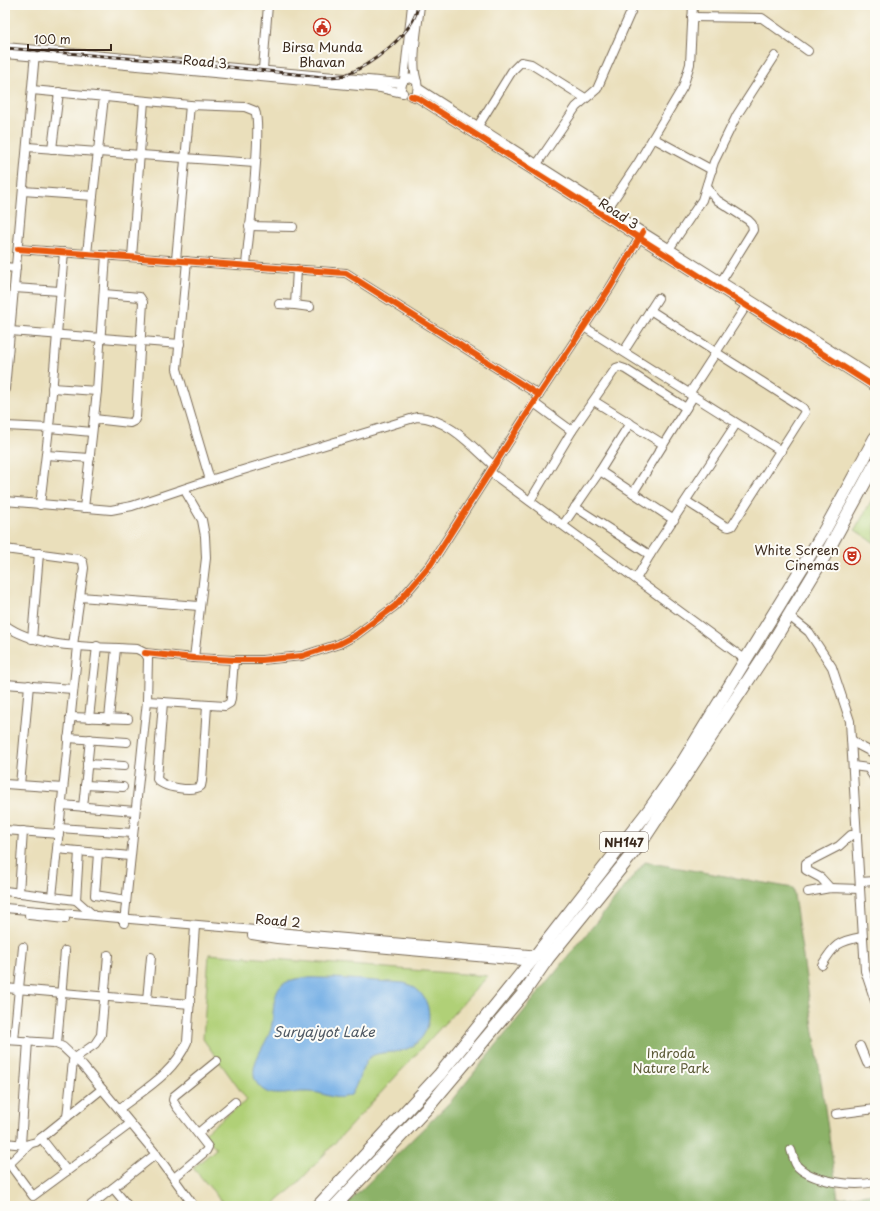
<svg xmlns="http://www.w3.org/2000/svg" width="880" height="1211" font-family="'Playpen Sans',sans-serif">
<rect width="100%" height="100%" fill="#fdfcf7"/>
<filter id="ink" filterUnits="userSpaceOnUse"><feTurbulence type="fractalNoise" baseFrequency=".025" numOctaves="2"/><feDisplacementMap in="SourceGraphic" scale="8" xChannelSelector="R" yChannelSelector="G"/><feConvolveMatrix kernelMatrix="1 2 1 2 8 2 1 2 1" color-interpolation-filters="sRGB"/></filter>
<filter id="wash" filterUnits="userSpaceOnUse"><feTurbulence type="fractalNoise" baseFrequency=".012" numOctaves="4" result="noise"/><feDisplacementMap in="SourceGraphic" scale="16" xChannelSelector="R" yChannelSelector="G"/><feGaussianBlur stdDeviation="0.9" result="paint"/><feColorMatrix in="noise" values="0 0 0 0 0 0 0 0 0 0 0 0 0 0 0 0 0 1.4 0 .05"/><feComposite in="paint" operator="in"/></filter>
<g filter="url(#wash)">
<rect width="100%" height="100%" fill="#eadfbb"/>
<g fill="#b0d077" stroke="#767d4a">
<polygon points="875,494 875,543 855,530"/>
<polygon points="209,954 488,976 298,1183 272,1206 226,1206 193,1168 216,1149 204,1133 247,1100 203,1039"/>
</g>
<polygon fill="#8cb268" stroke="#646e43" points="645,862 793,888 838,1198 875,1193 875,1206 345,1206 451,1101"/>
<path fill="#74afe5" stroke="#586c82" d="M334,978L404,983C432,990 438,1028 414,1045C400,1056 382,1049 370,1057C363,1062 358,1085 351,1095C332,1102 326,1092 309,1092C298,1091 287,1095 276,1094C269,1094 263,1091 258,1085C245,1067 266,1046 271,1029C274,1016 272,994 281,986C294,974 319,979 334,978Z"/>
</g>
<g filter="url(#ink)">
<g fill="none" stroke-linecap="round" stroke-linejoin="round">
<g stroke="#786955" stroke-width="10">
<g id="minor">
<polyline points="692,17 762,18 808,51"/>
<polyline points="5,47 401,83"/>
<polyline points="5,54 381,88 403,93"/>
<polyline points="263,69 268,5"/>
<polyline points="404,80 412,5"/>
<path d="M401,88L403,81C408,77 413,78 417,82"/>
<polyline points="418,88 643,232 875,378"/>
<path d="M32,90L190,105L245,107L255,111C263,127 248,240 246,265"/>
<path d="M417,91C419,85 416,80 415,73C412,51 418,27 420,5"/>
<polyline points="411,96 418,98 875,387"/>
<polyline points="478,126 512,71 521,62 531,64 585,98"/>
<polyline points="653,138 712,170"/>
<polyline points="27,147 255,163"/>
<polyline points="52,149 59,92"/>
<polyline points="537,164 576,107 597,89 634,5"/>
<polyline points="707,185 710,192 717,200 748,220 752,224 753,230 719,285"/>
<polyline points="23,191 93,196 104,97"/>
<polyline points="604,214 638,163 683,87 690,64 693,5"/>
<polyline points="249,226 293,227"/>
<polyline points="18,249 346,273 539,395"/>
<polyline points="669,249 702,200 714,162 737,115 775,56"/>
<polyline points="64,252 49,428 92,432"/>
<polyline points="87,254 93,196"/>
<polyline points="132,257 144,101"/>
<polyline points="176,260 190,105"/>
<polyline points="187,261 177,369 210,480"/>
<polyline points="5,267 16,268"/>
<polyline points="14,288 60,291"/>
<polyline points="279,304 295,305 297,269"/>
<polyline points="295,305 310,307"/>
<polyline points="650,310 803,408 805,412 732,526 729,527 725,526 686,501"/>
<polyline points="584,327 781,451"/>
<polyline points="10,331 180,344"/>
<polyline points="624,351 658,298"/>
<polyline points="52,388 97,391 106,255"/>
<polyline points="5,389 35,53"/>
<polyline points="689,394 746,306"/>
<polyline points="594,401 663,444"/>
<polyline points="534,403 572,431"/>
<polyline points="94,419 130,423 134,421 136,417 143,302 140,297 104,294"/>
<polyline points="5,426 49,428 40,505"/>
<polyline points="46,455 90,458"/>
<polyline points="600,471 674,520"/>
<polyline points="490,472 746,660"/>
<polyline points="184,489 202,520 205,536 206,558 194,658"/>
<polyline points="633,493 693,397"/>
<path d="M5,501L111,510L132,506L210,480L417,417C448,418 472,446 494,466"/>
<polyline points="530,501 572,431 616,368 619,367 625,369 686,408"/>
<polyline points="575,507 650,555"/>
<polyline points="84,508 97,391"/>
<polyline points="563,525 600,471 630,423"/>
<polyline points="5,549 79,559 83,562 84,568 73,645"/>
<polyline points="636,579 650,555 736,424"/>
<polyline points="80,597 199,606"/>
<polyline points="789,616 809,632 832,667 850,721 851,739 858,745 875,754"/>
<path d="M5,625C39,650 96,646 137,649L145,653L148,658L147,701L124,923"/>
<polyline points="32,639 39,553"/>
<polyline points="145,653 194,658 234,660 262,660 302,656 339,644 356,635 395,606 431,564 539,395 611,286 643,232"/>
<polyline points="5,684 73,689"/>
<polyline points="147,701 225,706 230,703 231,698 234,660"/>
<path d="M163,702L157,779C163,788 193,792 201,786L202,781L207,706"/>
<polyline points="70,717 128,719"/>
<polyline points="89,718 97,646"/>
<polyline points="109,719 116,648"/>
<polyline points="68,738 127,742"/>
<polyline points="851,739 865,971 875,1001"/>
<polyline points="87,764 124,766"/>
<polyline points="853,766 868,768 875,779"/>
<polyline points="5,784 63,788"/>
<polyline points="20,785 29,685"/>
<polyline points="85,785 123,787"/>
<polyline points="62,805 135,811"/>
<polyline points="83,807 90,739"/>
<polyline points="59,828 133,833"/>
<polyline points="5,830 59,834"/>
<polyline points="57,849 130,856"/>
<polyline points="98,853 95,895 126,900"/>
<polyline points="860,882 875,881"/>
<polyline points="830,888 821,878 806,870 806,863 839,846 851,835 857,835"/>
<polyline points="5,891 76,900 93,915"/>
<polyline points="808,892 830,888 860,889"/>
<polyline points="19,893 23,831"/>
<polyline points="52,897 78,646"/>
<polyline points="76,900 79,851"/>
<polyline points="5,908 540,955"/>
<polyline points="29,915 65,919"/>
<polyline points="252,935 277,939 533,962"/>
<path d="M822,965C834,945 838,941 862,937"/>
<polyline points="5,988 190,1004"/>
<polyline points="147,1000 151,957"/>
<polyline points="5,1040 54,1043 63,1047 83,1066 156,1154 194,1206"/>
<polyline points="14,1040 23,947"/>
<polyline points="57,1044 65,951"/>
<polyline points="860,1046 867,1063 875,1059"/>
<path d="M119,1109C145,1089 174,1073 187,1042L195,926"/>
<polyline points="836,1114 875,1109"/>
<polyline points="67,1117 73,1061 75,1058 95,1044 101,1035 108,955"/>
<polyline points="198,1133 235,1102"/>
<polyline points="41,1138 67,1171 130,1124"/>
<polyline points="5,1143 25,1145 36,1142 102,1089"/>
<polyline points="21,1144 28,1041"/>
<path d="M791,1150C793,1155 794,1163 798,1167C814,1182 854,1187 875,1182"/>
<polyline points="5,1158 33,1196 67,1171"/>
<polyline points="9,1164 30,1144"/>
<polyline points="174,1178 206,1151 208,1147 176,1106 173,1100 174,1096 217,1061"/>
<polyline points="113,1188 128,1206"/>
<polyline points="90,1206 156,1154"/>
</g>
</g>
<g stroke="#786955" stroke-width="14">
<g id="highway">
<polyline points="318,1206 440,1074 537,954 649,810 684,760 822,535 875,438"/>
<polyline points="335,1206 429,1106 523,994 548,958 641,843 768,650 827,552 875,464"/>
</g>
</g>
<use href="#minor" stroke="#fff" stroke-width="8"/>
<use href="#highway" stroke="#fff" stroke-width="12"/>
<g stroke="#3b2a1e" stroke-width="3">
<path id="rail" d="M5,48L201,64L323,77C330,77 338,77 345,75C370,66 415,33 418,5"/>
</g>
<use href="#rail" stroke="#fdfcf7" stroke-width="1.5" stroke-dasharray="4.5" stroke-linecap="butt"/>
<g stroke="#fdfcf7" stroke-width="8">
<g id="cycleway">
<polyline points="411,96 418,98 875,387"/>
<polyline points="18,249 346,273 539,395"/>
<polyline points="145,653 194,658 234,660 262,660 302,656 339,644 356,635 395,606 431,564 539,395 611,286 643,232"/>
</g>
</g>
<use href="#cycleway" stroke="#e8590c" stroke-width="6"/>
</g>
</g>
<defs>
<g id="civic-ring" transform="scale(0.9)"><circle r="9.5" fill="#fdfcf7" stroke="#c8321e" stroke-width="1.5"/><path d="M-.6-6.5H3V-4.5H.6V-3L4-1V1h2V6H-6V1h2V-1L-.6-3ZM-1.2 2.5V6h2.4V2.5Z" fill="#c8321e"/></g>
<g id="theatre-ring" transform="scale(0.9)"><circle r="9.5" fill="#fdfcf7" stroke="#c8321e" stroke-width="1.5"/><path d="M-5-5.5Q0-4 5-5.5V0Q5 5 0 6Q-5 5-5 0ZM-3.3-2.5H-1v1.5H-3.3ZM1-2.5H3.3v1.5H1ZM-2.8 1Q0 5.5 2.8 1Z" fill="#c8321e"/></g>
</defs>
<g fill-rule="evenodd">
<use href="#civic-ring" x="322" y="27"/>
<use href="#theatre-ring" x="852" y="556"/>
</g>
<g text-anchor="middle" dominant-baseline="central" stroke-width="4" stroke-linejoin="round" paint-order="stroke">
<rect fill="#fdfcf7" stroke="#75695f" stroke-width="1" x="600" y="832" width="48" height="20" rx="3"/>
<g font-size="12" font-weight="bold" fill="#3b2a1e">
<text x="624" y="842">NH147</text>
</g>
<g font-size="13" fill="#3b2a1e" stroke="#fdfcf7">
<text x="322" y="46">Birsa Munda<tspan x="322" dy="15">Bhavan</tspan></text>
<text x="839" y="549" text-anchor="end">White Screen<tspan x="839" dy="15">Cinemas</tspan></text>
</g>
<g font-size="13" fill="#3b2a1e" stroke="#fdfcf7">
<text transform="translate(205 61) rotate(5)">Road 3</text>
<text transform="translate(619 213) rotate(33)">Road 3</text>
<text transform="translate(278 920) rotate(5)">Road 2</text>
</g>
<g font-size="13" fill="#5e5c39" stroke="#fdfcf7">
<text x="671" y="1052">Indroda<tspan x="671" dy="15">Nature Park</tspan></text>
</g>
<g font-size="14" font-style="italic" fill="#4f5964" stroke="#fdfcf7">
<text x="324" y="1031">Suryajyot Lake</text>
</g>
</g>
<rect width="880" height="1211" fill="none" stroke="#fdfcf7" stroke-width="20"/>
<path d="M28 44v6h83v-6" fill="none" stroke="#3b2a1e" stroke-width="2"/>
<text x="34" y="44" font-size="12" fill="#3b2a1e" stroke="#fdfcf7" stroke-width="3" paint-order="stroke">100 m</text>
</svg>
